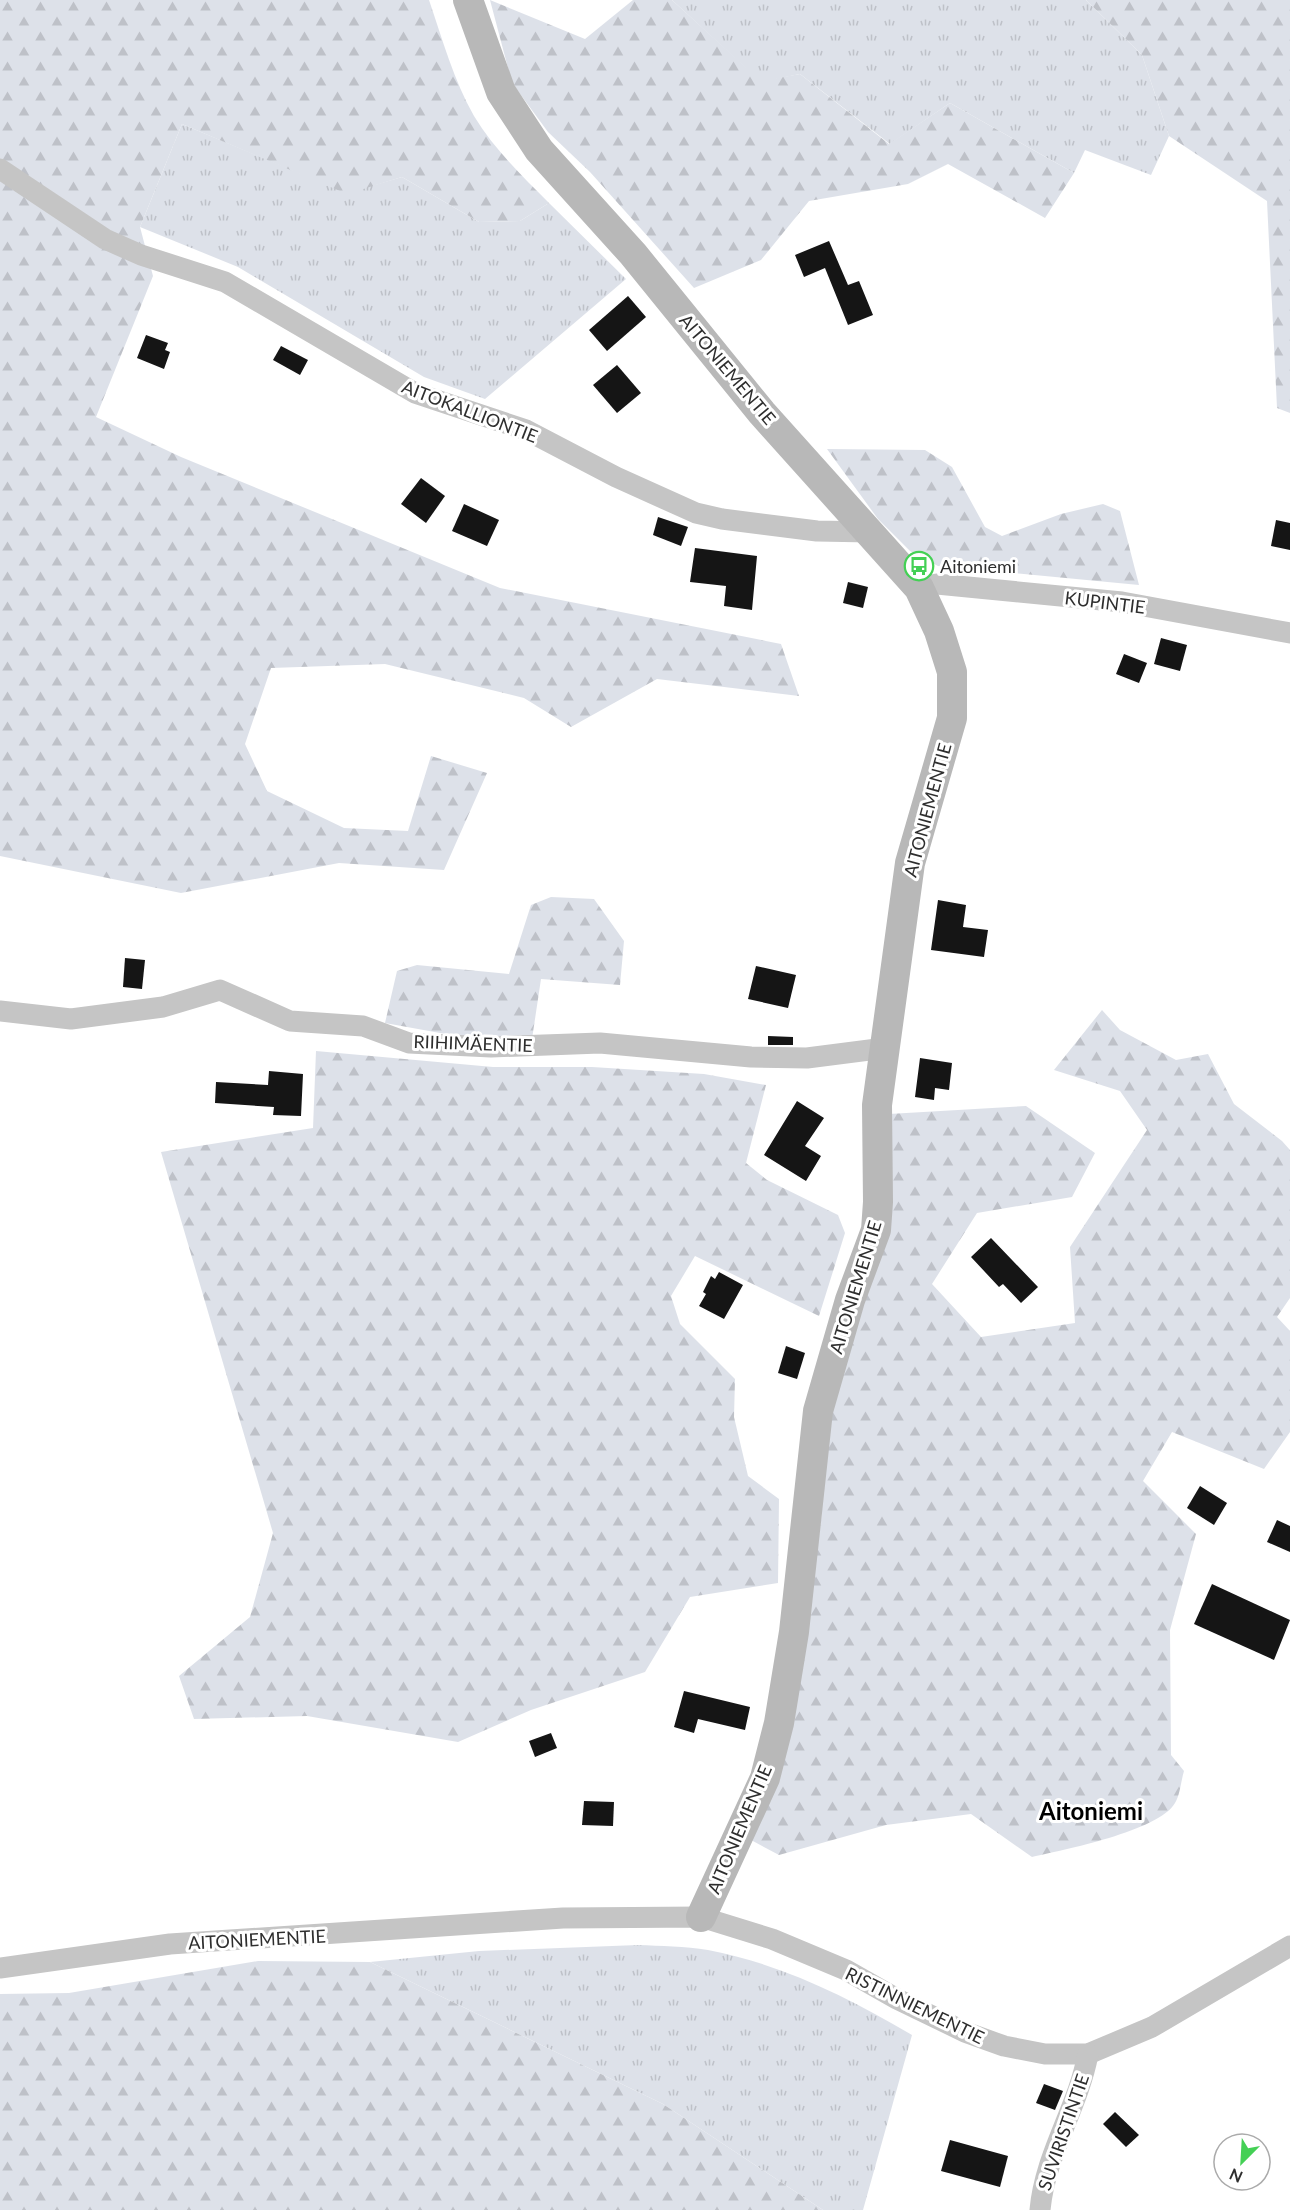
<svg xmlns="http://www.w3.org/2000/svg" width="1290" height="2210" font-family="Lato,sans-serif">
<defs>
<pattern id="grass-tufts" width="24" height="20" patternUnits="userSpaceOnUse" patternTransform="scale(1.5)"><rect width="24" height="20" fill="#dde1e9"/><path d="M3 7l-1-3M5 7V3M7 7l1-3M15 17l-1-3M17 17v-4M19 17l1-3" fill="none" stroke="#bec1c8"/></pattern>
<pattern id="forest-firs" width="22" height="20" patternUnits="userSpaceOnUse" patternTransform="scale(1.5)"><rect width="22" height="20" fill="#dde1e9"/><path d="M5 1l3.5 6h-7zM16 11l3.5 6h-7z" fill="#bec1c8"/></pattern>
</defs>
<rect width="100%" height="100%" fill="#fff"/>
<g fill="url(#grass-tufts)">
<polygon points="672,0 1086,0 1142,55 1169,136 1151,175 1085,150 1074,173 950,103 890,144 800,74 761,82"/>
<polygon points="182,124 347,193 402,177 479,222 520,221 549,203 626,279 485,399 424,377 238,267 140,227"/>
<path d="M638,1945C661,1946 685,1946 708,1950C781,1964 848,1997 912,2035L863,2210H823L663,2104L370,1962L479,1951Z"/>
</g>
<g fill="url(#forest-firs)">
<path d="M0,0H429C442,38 454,81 474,116C494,149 522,176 549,203L520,221L479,222L402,177L347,194L182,124L140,227L153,276L96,417L181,457L500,588L781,644L799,696L657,679L571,727L524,698L385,664L271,668L245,744L267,791L344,828L408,831L431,756L487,773L444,870L339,863L181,893L0,856Z"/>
<polygon points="490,0 585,39 633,0 672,0 761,81 800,74 889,144 950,103 1074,173 1045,218 948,164 908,184 809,201 761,260 694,288 590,172 548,132 512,83"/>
<polygon points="1086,0 1290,0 1290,413 1277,408 1267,201 1169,136 1142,55"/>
<polygon points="827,449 925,450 952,467 985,527 1002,536 1061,514 1103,504 1120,511 1139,585 938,566 910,551 878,519"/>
<polygon points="551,897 594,899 624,941 620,985 541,979 532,1039 462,1037 385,1023 397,971 417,965 509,974 531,905"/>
<path d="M1102,1010L1120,1030L1176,1060L1208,1054L1234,1104L1282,1141L1290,1150V1298L1277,1317L1290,1331V1432L1264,1469L1172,1432L1143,1481L1196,1534L1170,1630L1171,1755L1184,1771C1181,1781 1180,1795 1175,1803C1159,1831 1063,1850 1032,1857L971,1814L886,1825L779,1855L751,1840L794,1718L821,1520L829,1410L889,1114L1026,1106L1095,1153L1072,1197L977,1213L932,1284L981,1337L1075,1323L1070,1247L1147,1130L1120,1091L1054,1070Z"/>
<polygon points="316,1051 493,1067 592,1067 704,1074 766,1085 746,1163 767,1180 838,1215 845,1233 819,1316 695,1256 671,1296 680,1324 735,1379 734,1417 748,1476 779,1499 778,1583 690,1597 645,1672 531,1710 458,1742 307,1716 194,1719 179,1676 250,1617 273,1533 161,1152 313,1128"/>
<polygon points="258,1961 370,1962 663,2104 823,2210 0,2210 0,1994 69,1993"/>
</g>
<g fill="#151515">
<polygon points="829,241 848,285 859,281 873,315 848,325 825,268 804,277 795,255"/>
<polygon points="628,296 646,317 607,351 589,330"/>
<polygon points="146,335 168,343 165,350 170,352 164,369 137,358"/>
<polygon points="281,346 308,360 300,375 273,360"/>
<polygon points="617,365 641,393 617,413 593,385"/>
<polygon points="421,478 445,496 426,523 401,504"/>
<polygon points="464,504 499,520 487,546 452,531"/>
<polygon points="658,517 688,527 681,546 653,535"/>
<polygon points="1276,520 1290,523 1290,550 1271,546"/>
<polygon points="695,548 757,556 752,610 724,606 726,586 690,582"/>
<polygon points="848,582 868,587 863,608 843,603"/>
<polygon points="1161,638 1187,645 1180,671 1154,664"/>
<polygon points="1124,654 1147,663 1139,683 1116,674"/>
<polygon points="938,900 966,905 963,927 988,930 984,957 931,950"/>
<polygon points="125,958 145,960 142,989 123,987"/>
<polygon points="756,966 796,975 788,1008 748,999"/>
<polygon points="768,1036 793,1037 793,1045 768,1045"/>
<polygon points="920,1058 952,1063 949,1090 935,1088 934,1100 915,1097"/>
<polygon points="269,1071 303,1074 301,1116 273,1115 274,1107 215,1103 216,1082 268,1085"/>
<polygon points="797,1101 824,1118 805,1146 821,1156 806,1181 764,1155"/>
<polygon points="991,1238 1038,1287 1021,1303 1003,1284 999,1287 971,1257"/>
<polygon points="719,1272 743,1285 724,1319 699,1306 706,1294 703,1292 711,1276 715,1279"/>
<polygon points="786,1346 805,1353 797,1379 778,1373"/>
<polygon points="1200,1486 1227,1503 1214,1525 1187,1508"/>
<polygon points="1277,1520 1290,1526 1290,1552 1267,1542"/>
<polygon points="1212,1584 1290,1620 1274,1660 1194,1624"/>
<polygon points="684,1691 750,1707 745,1730 698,1719 694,1733 674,1727"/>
<polygon points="551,1733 557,1748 535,1757 529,1741"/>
<polygon points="584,1801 614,1802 613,1826 582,1825"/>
<polygon points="1044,2084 1063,2091 1055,2110 1036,2103"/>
<polygon points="1115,2112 1139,2135 1126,2147 1103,2124"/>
<polygon points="950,2140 1008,2156 1000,2187 941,2171"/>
</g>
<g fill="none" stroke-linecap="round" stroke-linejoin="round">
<g stroke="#c5c5c5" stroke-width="21">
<polyline points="0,169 105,239 141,255 225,282 415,393 526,430 616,477 696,513 722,519 817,531 870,532"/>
<polyline points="919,588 937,584 1122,602 1290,633"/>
<polyline points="0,1011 71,1019 163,1007 220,990 290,1021 363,1026 409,1043 491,1047 600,1043 751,1057 807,1058 885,1048"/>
<polyline points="0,1968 170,1944 563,1918 701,1917 772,1939 846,1970 897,1999 965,2032 1004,2046 1045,2054 1088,2054 1152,2027 1290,1946"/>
<path d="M1040,2210C1045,2154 1078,2108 1088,2054"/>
</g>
<polyline stroke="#b8b8b8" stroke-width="30" points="468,0 501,92 539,150 633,254 762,413 919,588 939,631 952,672 952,718 910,863 877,1105 878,1202 876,1230 850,1300 818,1411 794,1632 779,1723 765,1778 701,1917"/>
</g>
<defs>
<g id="bus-ring" transform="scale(1.5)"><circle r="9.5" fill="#fff" stroke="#44d055" stroke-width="1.5"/><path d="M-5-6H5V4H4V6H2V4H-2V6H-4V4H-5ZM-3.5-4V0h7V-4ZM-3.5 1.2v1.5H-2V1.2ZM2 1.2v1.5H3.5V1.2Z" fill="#44d055"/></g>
</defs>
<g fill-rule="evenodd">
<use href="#bus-ring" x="919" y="566"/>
</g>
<g text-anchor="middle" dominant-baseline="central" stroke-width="6" stroke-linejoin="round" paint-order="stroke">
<g font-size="18" fill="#2e2e2e" stroke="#fff">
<text transform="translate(728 369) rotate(50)">AITONIEMENTIE</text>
<text transform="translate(470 411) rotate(21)">AITOKALLIONTIE</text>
<text transform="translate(1105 602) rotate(7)">KUPINTIE</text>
<text transform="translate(927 810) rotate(-75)">AITONIEMENTIE</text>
<text transform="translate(473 1043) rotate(2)">RIIHIMÄENTIE</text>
<text transform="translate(855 1287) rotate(-73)">AITONIEMENTIE</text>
<text transform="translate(739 1829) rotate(-67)">AITONIEMENTIE</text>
<text transform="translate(257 1939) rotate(-3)">AITONIEMENTIE</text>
<text transform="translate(915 2005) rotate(26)">RISTINNIEMENTIE</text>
<text transform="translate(1063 2132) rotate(-71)">SUVIRISTINTIE</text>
</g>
<g font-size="18" fill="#2e2e2e" stroke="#fff" text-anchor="start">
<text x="940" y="566">Aitoniemi</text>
</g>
<g font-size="24" font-weight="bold" fill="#000" stroke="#fff">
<text x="1091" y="1810">Aitoniemi</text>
</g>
</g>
<g transform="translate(1242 2162) rotate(204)"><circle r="28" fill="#ffffff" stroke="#ababab" stroke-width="1.5"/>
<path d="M0-4.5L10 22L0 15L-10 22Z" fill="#44d055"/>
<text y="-9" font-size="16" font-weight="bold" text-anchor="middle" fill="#2e2e2e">N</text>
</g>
</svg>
